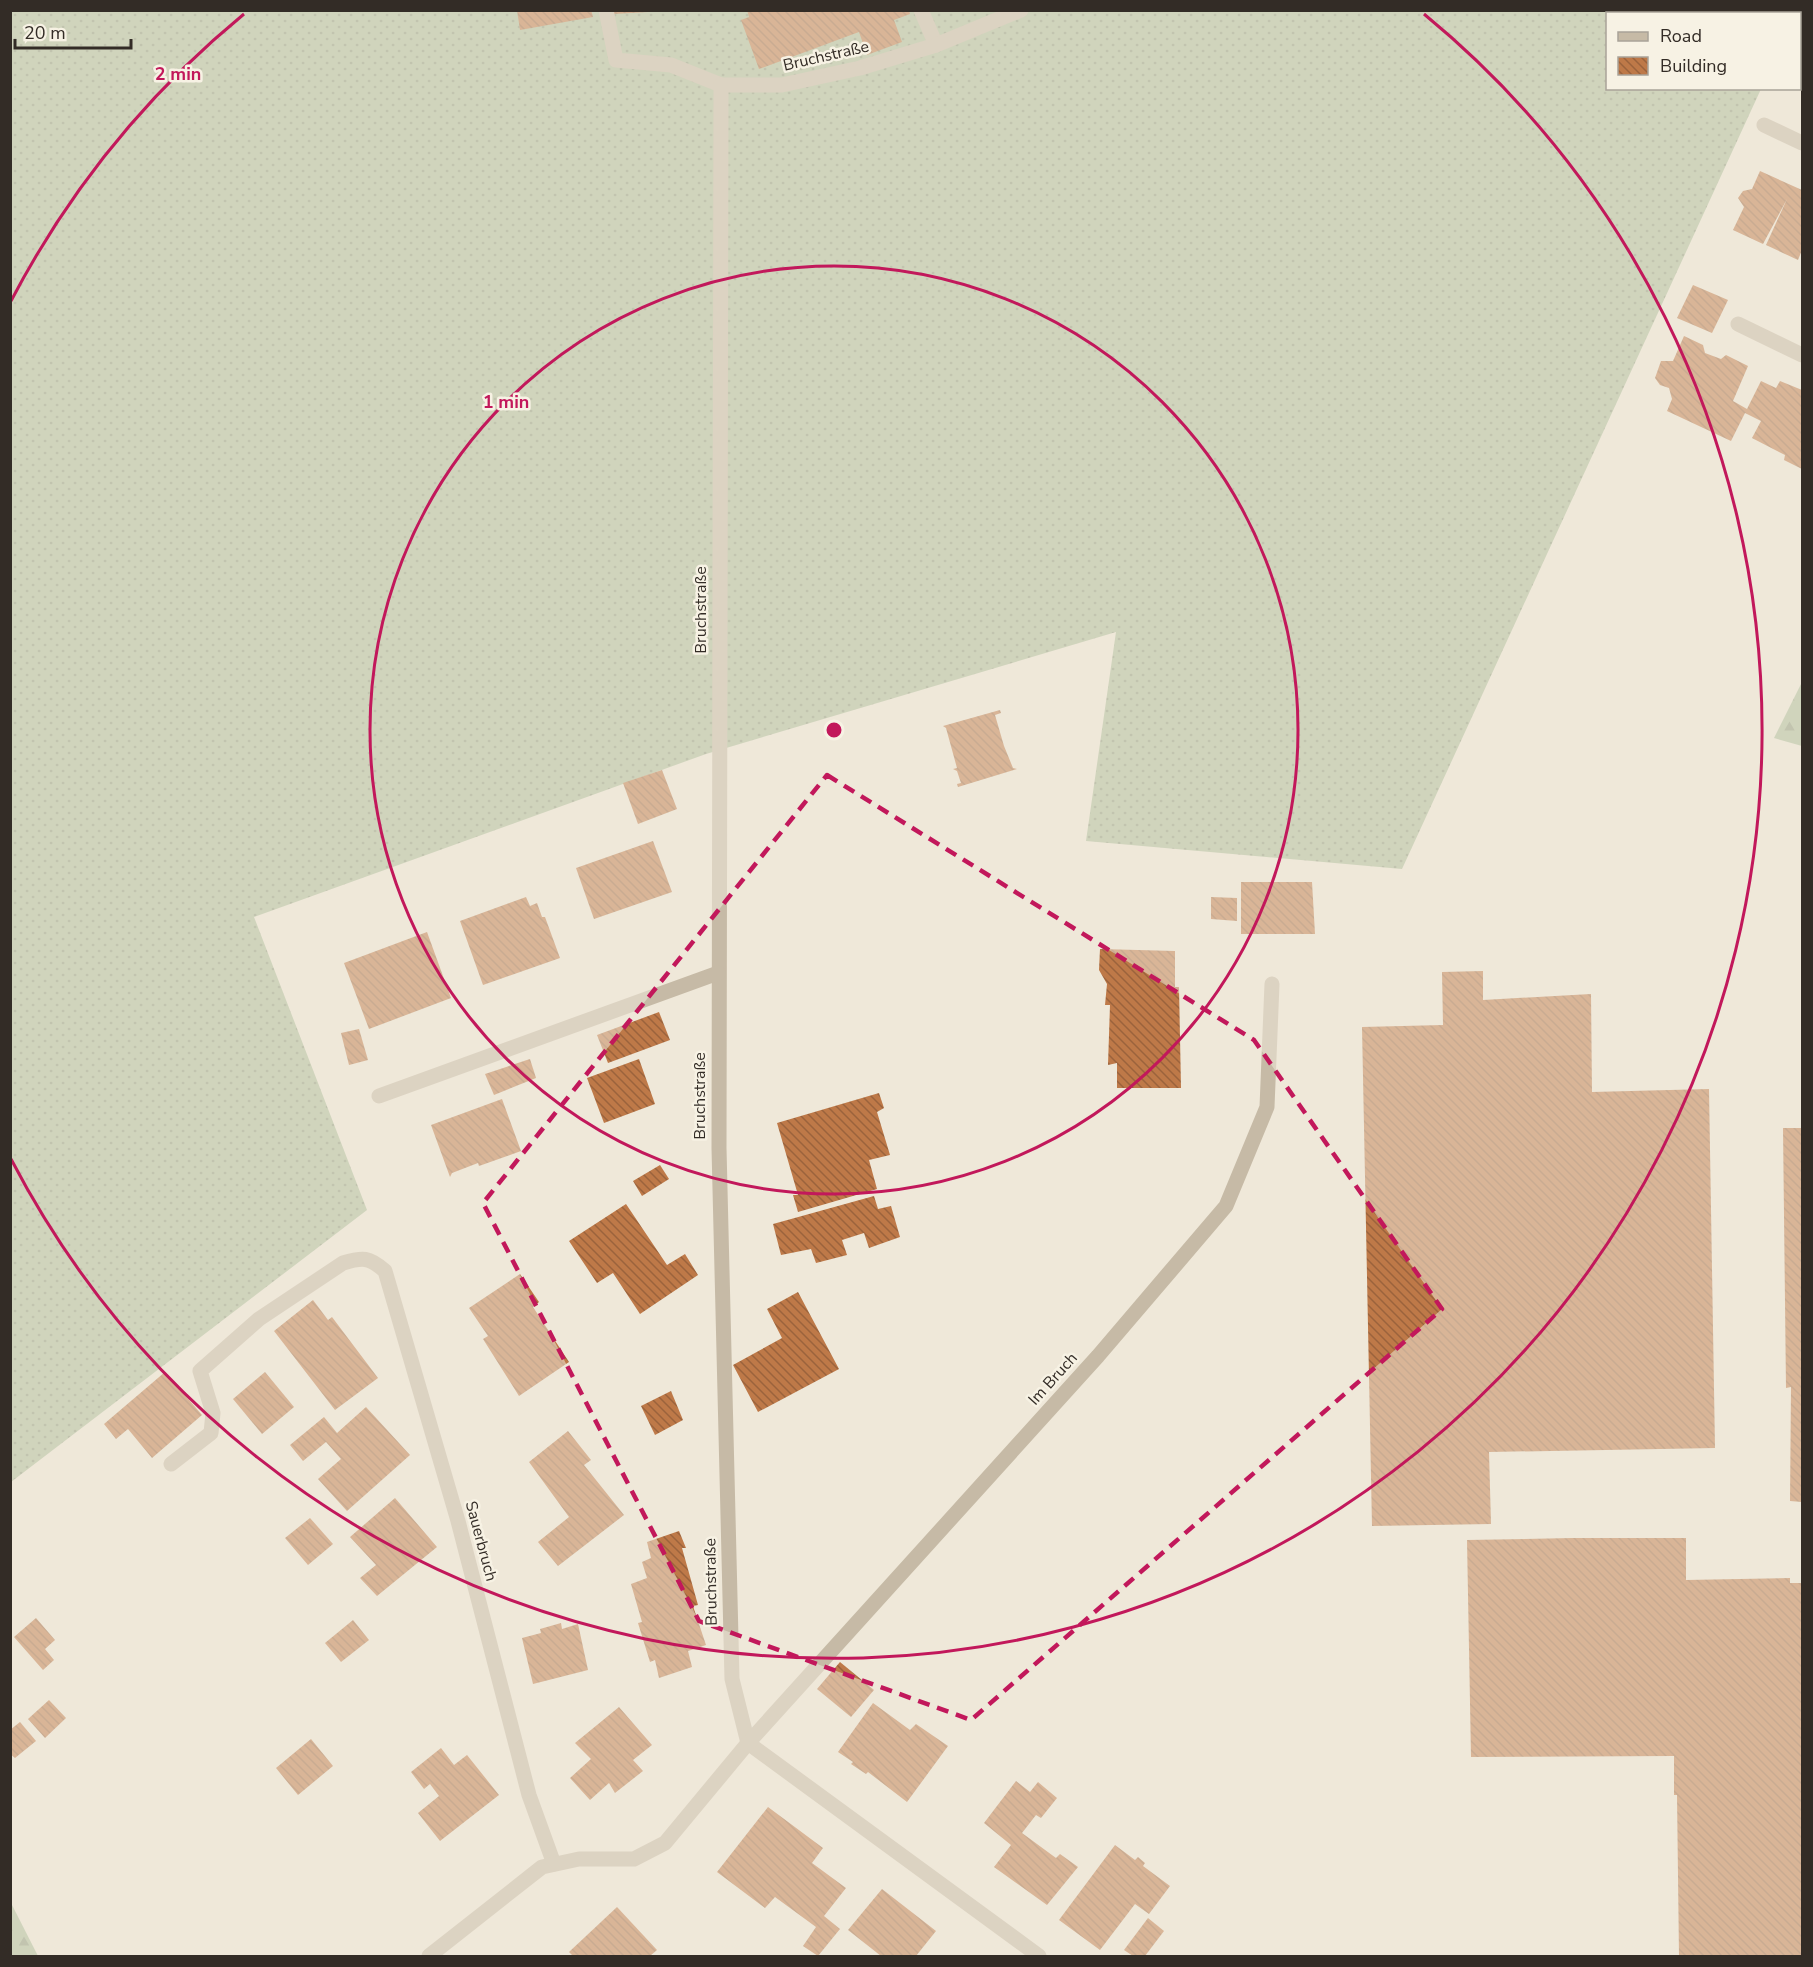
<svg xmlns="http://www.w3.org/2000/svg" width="1813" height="1967" font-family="'Nunito Sans',sans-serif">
<defs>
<pattern id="grass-dots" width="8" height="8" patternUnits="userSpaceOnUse" patternTransform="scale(1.5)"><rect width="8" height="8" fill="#abbd9a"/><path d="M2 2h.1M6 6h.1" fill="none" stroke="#8c9a7d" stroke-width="1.8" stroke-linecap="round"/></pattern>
<pattern id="forest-firs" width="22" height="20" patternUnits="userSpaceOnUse" patternTransform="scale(1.5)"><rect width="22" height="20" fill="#abbd9a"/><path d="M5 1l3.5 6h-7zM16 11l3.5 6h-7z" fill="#8c9a7d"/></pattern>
<pattern id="building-back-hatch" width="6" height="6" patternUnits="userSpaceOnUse" patternTransform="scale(1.5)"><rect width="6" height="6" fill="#be7948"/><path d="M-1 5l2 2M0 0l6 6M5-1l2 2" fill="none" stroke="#9b633c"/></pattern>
</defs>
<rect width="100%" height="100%" fill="#efe8d9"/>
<polygon fill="url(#grass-dots)" points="11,11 1797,11 1796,14 1608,14 1608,88 1761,89 1402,869 1086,841 1116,632 706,754 254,917 367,1210 11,1482"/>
<g fill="url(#forest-firs)">
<polygon points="1802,682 1802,746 1774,738"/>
<polygon points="10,1903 11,1903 38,1956 11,1956"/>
</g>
<g fill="url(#building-back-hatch)">
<polygon points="517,10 591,10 593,17 520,30"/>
<polygon points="614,10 648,10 648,12 614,14"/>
<polygon points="747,10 909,10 910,14 894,20 902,42 867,55 859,32 759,69 741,20 749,17"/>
<polygon points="1760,171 1802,190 1802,250 1798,260 1766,245 1787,199 1763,244 1733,230 1744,207 1738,198 1743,191 1752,189"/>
<polygon points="1693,285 1728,300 1712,333 1677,318"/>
<polygon points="1684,336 1703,345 1705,353 1721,359 1726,355 1748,366 1733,401 1747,409 1761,381 1776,388 1780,381 1802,390 1802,469 1784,460 1785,455 1752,438 1761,421 1745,413 1731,441 1667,411 1672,399 1669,388 1660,385 1655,378 1661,361 1673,361"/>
<polygon points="1000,710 1001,713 995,715 1004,746 1013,768 1017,769 958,787 957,784 961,783 957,771 953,769 957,768 946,728 943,726"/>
<polygon points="662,770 677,809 638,824 623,783"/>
<polygon points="653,841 672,892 594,919 576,868"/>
<polygon points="1241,882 1312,882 1315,934 1241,934"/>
<polygon points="526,897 530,906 537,903 542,917 545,917 560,958 483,985 460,921"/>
<polygon points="1211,897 1237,898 1237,921 1211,919"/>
<polygon points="427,932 451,998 369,1029 344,963"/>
<polygon points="1100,949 1175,951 1175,987 1179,987 1181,1088 1117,1088 1117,1063 1108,1065 1110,1005 1105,1005 1107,984 1099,970"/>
<polygon points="1483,971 1483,1000 1591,994 1592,1092 1709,1089 1715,1448 1489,1452 1491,1524 1372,1526 1362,1027 1443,1025 1442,972"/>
<polygon points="659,1012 670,1040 608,1063 597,1035"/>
<polygon points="359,1029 368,1060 349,1065 341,1033"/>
<polygon points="530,1059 536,1078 494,1095 485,1074"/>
<polygon points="639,1059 655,1104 604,1123 587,1078"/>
<polygon points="879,1093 884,1108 877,1112 890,1155 869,1160 877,1189 798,1212 793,1195 798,1195 777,1123"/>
<polygon points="502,1099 521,1151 479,1166 478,1163 452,1173 450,1177 431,1125"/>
<polygon points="1783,1128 1802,1128 1802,1502 1790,1501 1791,1387 1786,1388"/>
<polygon points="660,1165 669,1179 642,1196 633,1181"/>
<polygon points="874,1196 878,1209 891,1206 900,1237 869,1248 864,1233 842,1240 847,1255 816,1263 811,1249 781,1255 773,1224"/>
<polygon points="626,1204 667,1265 685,1254 698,1275 640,1314 613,1273 597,1283 569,1241"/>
<polygon points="520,1274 539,1302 533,1307 569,1362 519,1396 483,1339 488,1336 469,1308"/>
<polygon points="798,1292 839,1369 758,1412 733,1365 782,1338 767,1309"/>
<polygon points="313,1300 328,1320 332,1317 378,1378 335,1410 274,1331"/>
<polygon points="165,1372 202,1415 152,1458 128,1429 116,1439 104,1424"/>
<polygon points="265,1372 294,1407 262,1434 233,1399"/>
<polygon points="671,1391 683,1420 655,1435 641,1406"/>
<polygon points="366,1407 410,1455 347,1511 318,1479 341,1459 326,1442 303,1461 290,1445 324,1417 337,1433"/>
<polygon points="568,1431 591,1460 584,1465 624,1515 558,1566 538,1542 569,1517 529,1462"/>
<polygon points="395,1498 437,1547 377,1596 360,1578 376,1565 350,1537"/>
<polygon points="310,1518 333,1544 308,1565 285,1538"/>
<polygon points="679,1531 686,1548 682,1548 698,1605 693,1606 706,1645 688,1651 692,1667 659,1678 655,1660 650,1662 638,1623 642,1622 631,1584 647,1578 642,1562 651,1558 647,1542"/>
<polygon points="1572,1538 1686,1538 1686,1580 1790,1578 1790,1583 1802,1583 1802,1956 1679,1956 1677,1795 1674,1795 1674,1756 1471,1757 1467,1540"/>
<polygon points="36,1618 55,1640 45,1649 54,1660 43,1670 14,1637"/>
<polygon points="353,1620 369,1640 341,1662 325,1643"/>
<polygon points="561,1623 562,1629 578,1624 588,1670 533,1684 522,1638 541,1633 540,1629"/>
<polygon points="840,1662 874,1690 851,1717 817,1689"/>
<polygon points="49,1700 66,1718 45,1738 28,1719"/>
<polygon points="873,1703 910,1730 916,1724 948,1746 907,1802 868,1772 866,1774 851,1764 853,1762 838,1752"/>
<polygon points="619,1707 652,1745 633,1760 643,1771 615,1793 609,1783 590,1800 570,1778 591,1759 575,1743"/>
<polygon points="20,1722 36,1741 15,1758 10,1754 10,1730"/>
<polygon points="311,1739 333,1766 298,1795 276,1768"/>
<polygon points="441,1748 454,1765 467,1755 499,1795 440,1841 418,1813 439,1796 430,1784 424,1789 411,1772"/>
<polygon points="1016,1781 1030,1792 1038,1782 1057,1798 1041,1818 1036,1815 1022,1833 1056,1858 1060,1854 1078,1867 1047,1905 994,1867 1011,1845 984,1823"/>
<polygon points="768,1807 823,1848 812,1863 846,1888 824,1916 840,1929 818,1956 803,1946 816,1927 775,1897 765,1908 717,1872"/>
<polygon points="1115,1845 1135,1860 1138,1857 1145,1863 1143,1866 1170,1886 1149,1914 1135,1904 1100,1950 1059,1920"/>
<polygon points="882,1889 936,1931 916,1956 881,1956 848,1930"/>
<polygon points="617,1907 657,1950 650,1956 573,1956 569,1952"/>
<polygon points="1148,1918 1164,1931 1145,1956 1133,1956 1124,1950"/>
</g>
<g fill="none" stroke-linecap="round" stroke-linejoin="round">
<g stroke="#c6baa6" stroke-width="15">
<polyline points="606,10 616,60 671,65 721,85"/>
<polyline points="921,10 936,45 860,68 782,85 721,85 719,1148 732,1679 748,1743 1039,1956"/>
<polyline points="936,45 1021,10"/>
<polyline points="1764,125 1802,143"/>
<polyline points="1738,324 1802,355"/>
<polyline points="379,1096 718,973"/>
<path d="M171,1464L211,1433L213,1413L200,1371L259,1319L343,1263C363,1257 369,1257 385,1271L458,1521L529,1795L554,1864"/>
<polyline points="429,1956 542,1867 579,1859 634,1859 665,1843 748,1743 1098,1356 1226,1206 1267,1107 1272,984"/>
</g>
</g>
<path d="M0 0H1813V1967H0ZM827,775L1254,1040L1442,1309L971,1720L699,1621L483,1203Z" fill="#efe8d9" fill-opacity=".55" fill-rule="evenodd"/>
<path fill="none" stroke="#c2185b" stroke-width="4.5" stroke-dasharray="12 8" stroke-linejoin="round" d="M827,775L1254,1040L1442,1309L971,1720L699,1621L483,1203Z"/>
<g fill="none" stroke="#c2185b" stroke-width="3">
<circle cx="834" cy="730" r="464"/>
<path d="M11 301A928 928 0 0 1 244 14M1424 14A928 928 0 1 1 11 1159"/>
</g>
<g text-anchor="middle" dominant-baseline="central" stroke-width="5" stroke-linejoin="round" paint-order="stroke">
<g font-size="16" fill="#332c26" stroke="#f7f2e4">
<text transform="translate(826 56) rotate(-13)">Bruchstraße</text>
<text transform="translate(701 610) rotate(-90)">Bruchstraße</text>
<text transform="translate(700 1096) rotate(-90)">Bruchstraße</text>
<text transform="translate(1053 1379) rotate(-48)">Im Bruch</text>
<text transform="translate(481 1541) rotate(75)">Sauerbruch</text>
<text transform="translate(711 1582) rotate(-91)">Bruchstraße</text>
</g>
</g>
<circle cx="834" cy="730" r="9" fill="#c2185b" stroke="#f7f2e4" stroke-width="3"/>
<g font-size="18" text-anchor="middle" font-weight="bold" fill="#c2185b" stroke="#f7f2e4" stroke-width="5" stroke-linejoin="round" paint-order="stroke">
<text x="178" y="80">2 min</text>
<text x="506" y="408">1 min</text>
</g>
<rect width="1813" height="1967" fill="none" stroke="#332c26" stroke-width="24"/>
<rect x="1606" y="12" width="195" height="78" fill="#f7f2e4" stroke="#a9a398" stroke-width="1.5"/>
<rect x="1618" y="32" width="30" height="9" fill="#c6baa6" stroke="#a9a398" stroke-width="1.5"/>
<text x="1660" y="42" font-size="18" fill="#332c26">Road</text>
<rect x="1618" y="57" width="30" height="18" fill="url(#building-back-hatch)" stroke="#a9a398" stroke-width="1.5"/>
<text x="1660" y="72" font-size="18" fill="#332c26">Building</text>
<path d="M15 39v9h116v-9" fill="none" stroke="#332c26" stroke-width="3"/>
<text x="24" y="39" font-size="18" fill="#332c26" stroke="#f7f2e4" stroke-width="4.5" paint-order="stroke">20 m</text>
</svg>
